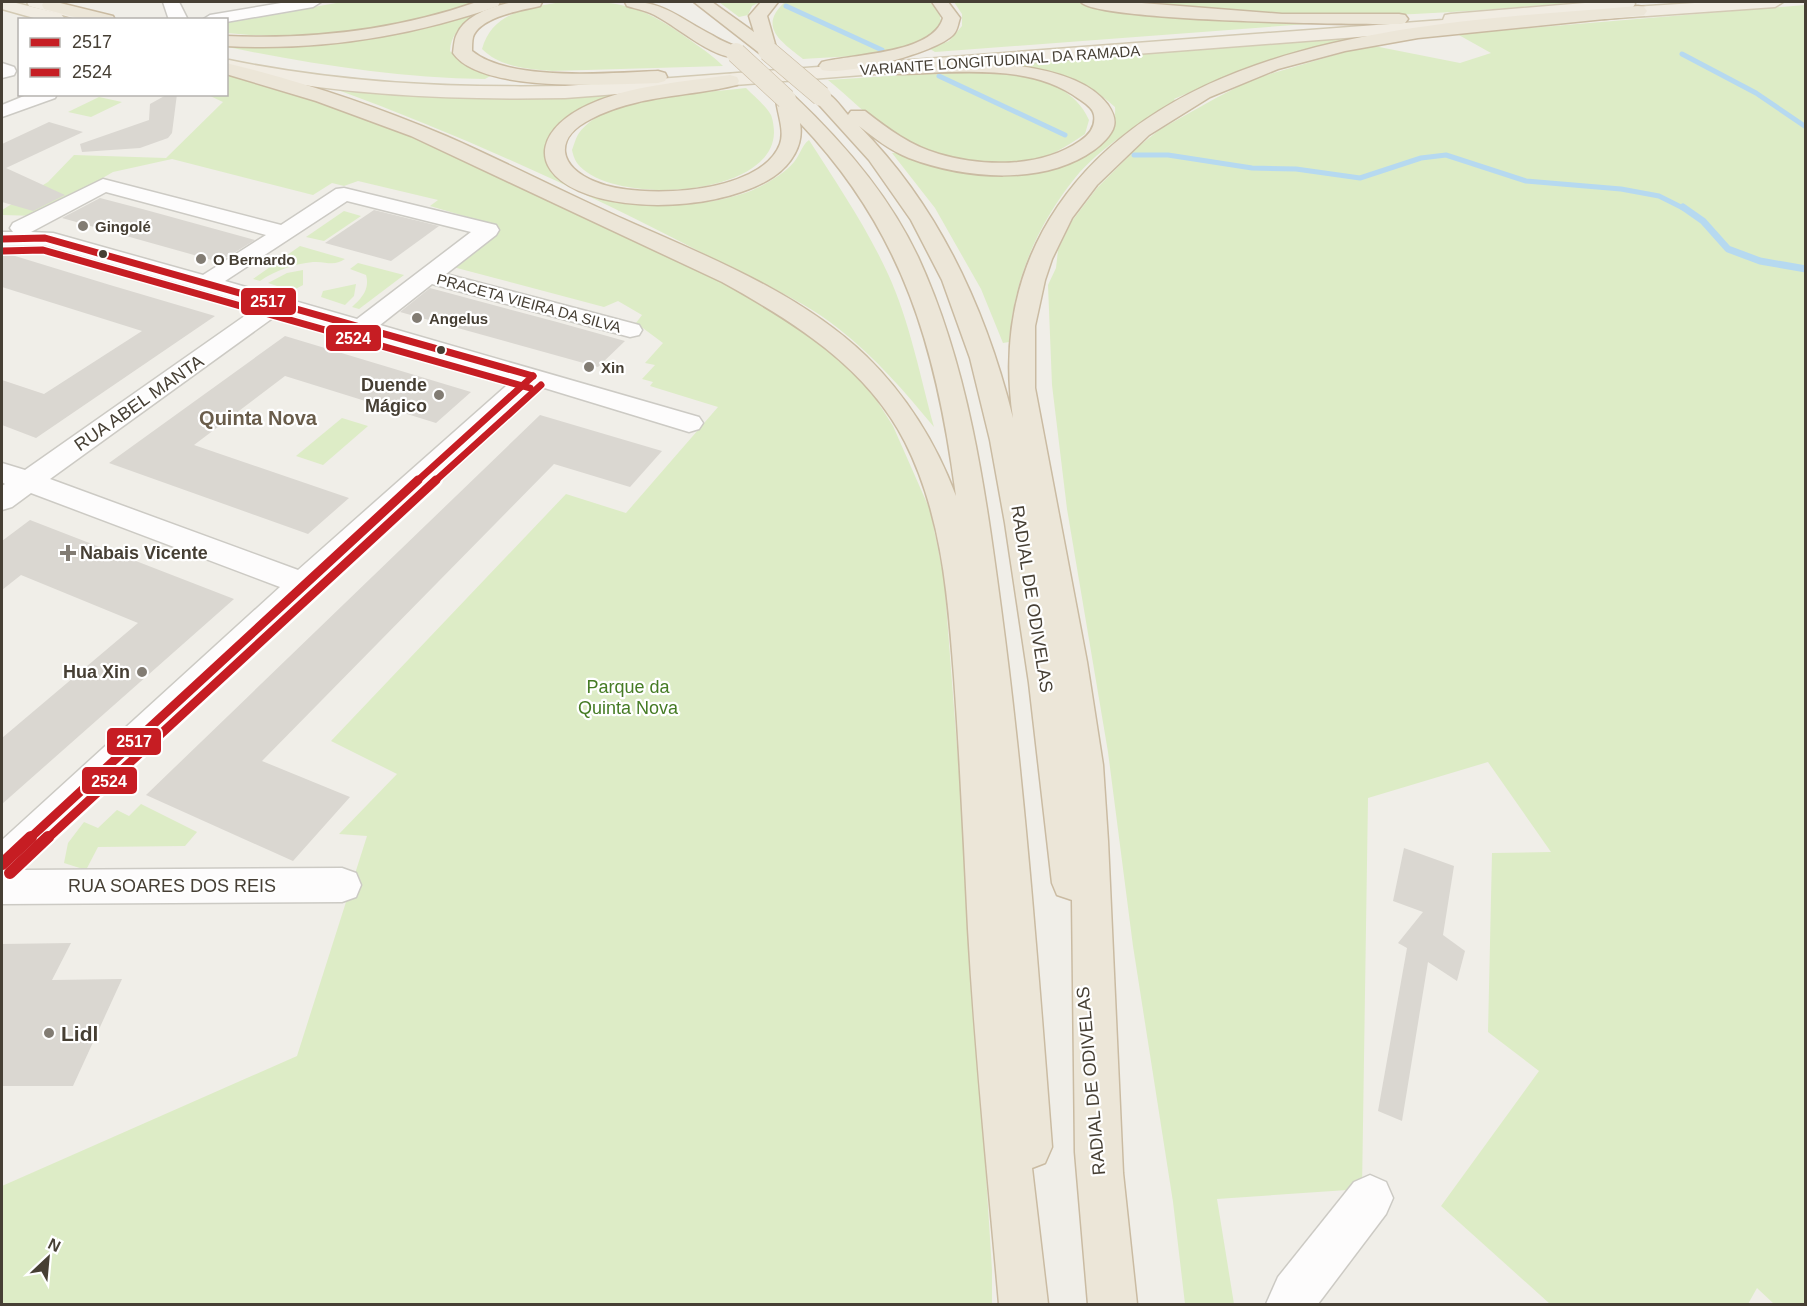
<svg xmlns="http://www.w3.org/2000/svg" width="1807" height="1306" font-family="Helvetica,sans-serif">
<rect width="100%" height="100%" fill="#f0eee8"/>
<g fill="#ddecc6">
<path d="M342,2H480C400,29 311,41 227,33L226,23L229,22Z"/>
<path d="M502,2H515C490,10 452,19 450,51L458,59L471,66L494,74L485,79C397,78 312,64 227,47L226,43L303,44L493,5Z"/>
<path d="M561,2C617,0 641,5 687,38C700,47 712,55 723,66L552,71C527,69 500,67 482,49C492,12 528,8 561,2Z"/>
<polygon points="719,2 760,2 752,6 748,15 739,17"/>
<path d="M785,2H929L939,9L941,23C915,58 843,56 803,59C782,42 757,27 785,2Z"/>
<polygon points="954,2 1079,2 1239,20 1307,24 935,52 930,49 949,41 962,26 962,14"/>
<path d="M1148,2H1583C1514,7 1446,14 1377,15C1300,17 1224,11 1148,2Z"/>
<polygon points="1805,5 1805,1304 1774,1304 1757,1288 1748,1304 1550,1304 1441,1206 1539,1071 1488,1032 1492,853 1551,852 1488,762 1368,798 1362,1189 1217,1199 1234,1304 1185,1304 1173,1202 1133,946 1108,752 1067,509 1052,385 1048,285 1056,268 1058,250 1072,221 1097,188 1138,147 1159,130 1216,98 1253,79 1369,45 1460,63 1491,53 1457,34"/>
<path d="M1349,38L1353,39L1285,56L1241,70L1174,99L1176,101C1141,123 1101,146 1075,178C1037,225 1013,282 1009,342L1003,343L981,289L935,208L892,153H897C924,165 955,174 985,175C1029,176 1119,167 1115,107C1082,77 1058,74 1016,64Z"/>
<path d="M952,72C998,73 1067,70 1089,120L1085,134C1067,146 1048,159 1026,161C983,166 928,157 892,133C869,118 849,97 828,80Z"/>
<polygon points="227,75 346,110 447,152 730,286 785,320 823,347 867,385 893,426 930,510 944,578 968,890 992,1270 992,1304 2,1304 2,1186 297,1056 367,836 339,834 397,774 331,741 566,494 626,513 718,407 650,386 653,382 642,379 655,365 645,363 663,343 636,323 642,315 618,301 604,307 453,267 495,225 430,206 438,200 358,181 344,186 332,183 313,195 172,159 113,172 37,216 2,215 2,210 48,182 74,155 166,158 223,102 208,95 226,94"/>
<path d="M746,88C754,96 765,105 771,115C773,120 774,128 774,133C772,199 609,206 577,163C574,159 573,154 572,150C574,145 576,137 579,133C608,94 701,94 746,88Z"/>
<path d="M342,89C434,99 524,96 616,94C596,103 571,111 556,128C520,170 587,199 620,203C662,208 708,206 748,192C763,186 783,175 794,162C800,155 802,145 809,140C837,184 866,226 888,274C910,322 920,376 934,427C904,391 876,358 839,329C802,299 754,280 712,258C592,195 466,137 338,90Z"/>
<polygon points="99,97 122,102 91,117 68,112"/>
<polygon points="344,211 361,216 324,241 306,237"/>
<path d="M300,246L345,259C333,267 327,261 313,262C294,264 276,270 260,281L253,279Z"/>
<path d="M358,263L404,275L359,309L352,307C362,298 370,289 366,275L350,269Z"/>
<polygon points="303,270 303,285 292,291 268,283 287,273"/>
<polygon points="356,284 354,296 345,305 321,297 323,291"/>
<polygon points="342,418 368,426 323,465 296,456"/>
<polygon points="141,804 197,832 185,846 98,847 86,870 64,863 68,843 84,822 98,828 117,810 129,816"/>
</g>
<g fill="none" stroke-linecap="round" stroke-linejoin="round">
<g stroke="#b6d9f0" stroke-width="5">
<polyline points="786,6 882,50"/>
<polyline points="1682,54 1756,93 1806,127"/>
<polyline points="939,76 1065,135"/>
<polyline points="1134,155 1168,155 1252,168 1296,169 1360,178 1421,158 1446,155 1526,181 1621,189 1659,196 1685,209"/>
</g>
<polyline stroke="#b6d9f0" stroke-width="7" points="1683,207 1703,221 1728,249 1760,261 1806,269"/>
</g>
<g fill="#dad7d1">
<polygon points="168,94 177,94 172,133 168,138 140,148 82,152 80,144 149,120 150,104"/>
<polygon points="49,122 83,132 6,168 65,195 33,211 2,202 2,144"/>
<polygon points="100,198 146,210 255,240 219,262 62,218"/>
<polygon points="374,210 439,226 391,261 325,243"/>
<polygon points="2,252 110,285 215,316 36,438 2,425 2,380 44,394 142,331 2,287"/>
<polygon points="430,288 557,322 625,341 598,367 400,312"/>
<polygon points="285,336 471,392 436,423 285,376 194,445 349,498 308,534 109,463"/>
<polygon points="540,415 662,451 630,487 554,464 262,761 350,797 293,861 146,795"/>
<polygon points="30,520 234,599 2,804 2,738 138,623 21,575 2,590 2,541"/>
<polygon points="1404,848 1454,866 1443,935 1465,951 1457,981 1428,962 1402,1121 1378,1111 1407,948 1398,943 1423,912 1393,901"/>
<polygon points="71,943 52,980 122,979 73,1086 2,1086 2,944"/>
</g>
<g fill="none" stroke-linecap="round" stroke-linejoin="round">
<g stroke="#cccac4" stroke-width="3">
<g id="street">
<polygon points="163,2 179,2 188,20 169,20"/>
<polygon points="287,2 321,2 313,7 226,22 226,20 202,20 210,15"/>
<polygon points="2,63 14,67 16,71 14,75 2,78"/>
<polygon points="29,94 57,94 55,98 2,117 2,105"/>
<path d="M103,179L281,225L336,189L344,188L496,225L499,230L496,235L446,274L639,325L642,330L639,335L630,337L432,284L380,325L699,417L703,423L699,429L689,432L538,386L314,592L22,870L342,868L356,873L361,885L356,897L342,902L2,904V840L280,587L31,493L12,507L2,510V486L5,484L2,482V463L25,470L259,306L44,245L2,246V232H13L10,228L13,223ZM106,192L266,235L203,275L53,233L31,232ZM347,201L471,232L357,319L225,281ZM281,312L348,332L350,334L363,336L514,379L298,570L50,479Z"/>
<polygon points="1370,1175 1386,1182 1393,1198 1386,1214 1318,1304 1266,1304 1278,1277 1354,1182"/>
</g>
</g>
<g stroke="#d3cab4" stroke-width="3">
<g id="primary">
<polygon points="2,2 12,2 61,14 64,18 41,20 2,9"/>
<polygon points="27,2 52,2 93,12 96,16 93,20 80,20 29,6"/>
<path d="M1597,2H1634L1635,4L1633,7L1710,2H1783L1775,7L1604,19L1598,18L1595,14L1597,12L1482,22L1480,27L1474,28L565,98C451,100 338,96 226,71V61L229,60C340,83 451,88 565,86L1443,20L1445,15L1451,14Z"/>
</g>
</g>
<g stroke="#cabba2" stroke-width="3">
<g id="highway">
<polygon points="44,2 56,2 113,16 115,20 85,20 44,9 42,5"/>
<path d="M477,2H500L498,6C409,37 320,51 226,46V36C313,40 396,30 477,2Z"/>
<path d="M513,2H542L540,6C522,10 480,17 473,37C472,41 472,47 472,51C509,82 610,73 658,71L665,73L667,77L665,81L658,83C612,84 481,94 453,53C454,47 454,39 457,34C466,14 494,6 513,2Z"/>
<path d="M625,2C663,0 680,19 712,35C721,41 732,45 742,49L745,53L742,57C718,63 679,28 658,17C649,11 637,9 627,6Z"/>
<polygon points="694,2 712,2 754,32 749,16 761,2 778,2 767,16 777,51 774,55 762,55"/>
<path d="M932,2H948L960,18C958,23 958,30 953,35C935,53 846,76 822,70L819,66L822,62C853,54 933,54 943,18Z"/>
<path d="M1081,2H1129L1282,14H1399L1405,15L1408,19L1405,23L1399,24C1361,25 1095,21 1081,2Z"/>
<path d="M1638,6L1644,7L1647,11L1644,15L1418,38L1345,51L1278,69L1210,97L1149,135L1097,185L1072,218L1052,259L1045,280L1035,326V388L1087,662L1103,765L1108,841L1123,1173L1137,1304H1088L1075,1152L1072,900L1057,895L1052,883L1029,683L1005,523L990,440L970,358L942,280L911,220L869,160L811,96L814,92C830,88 838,104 848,115L851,111H865C888,129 911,146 939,154C983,167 1041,168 1080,141C1089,135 1096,127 1094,115C1093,108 1085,103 1079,99C1029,62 955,73 897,74L890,72L888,68L890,64C903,61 918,62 931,62C980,61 1077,62 1108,105C1112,111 1116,118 1114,126C1112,135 1101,145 1094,150C1044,186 964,179 909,158C891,151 874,138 859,126C939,206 986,310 1013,418C1002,342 1015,269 1058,206C1179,30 1445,22 1638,6Z"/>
<path d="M226,63C301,81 375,106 446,136C501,160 555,188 610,213C698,253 796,289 866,356C907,396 936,443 956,496C937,350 904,232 800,123C804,145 791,165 773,177C726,208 631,214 579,191C524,166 542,126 588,105C631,85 683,82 730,75L737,77L739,81L737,85C688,97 636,95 591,119C553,138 558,167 596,182C638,200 761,195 780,144C785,130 777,113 776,99L779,95H793C843,142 889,195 918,257C969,368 985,489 1001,608C1025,787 1038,967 1052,1147L1045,1163L1032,1168L1048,1304H999C988,1179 975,1054 968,929C964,845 960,761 954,677C948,597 942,515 905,442C867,367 794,322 722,282L411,136L316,101L226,74Z"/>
</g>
</g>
<use href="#street" fill="#fdfcfc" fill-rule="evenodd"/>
<use href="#primary" fill="#f1ece2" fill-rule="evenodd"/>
<use href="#highway" fill="#ece6d8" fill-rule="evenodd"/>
<g stroke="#cabba2" stroke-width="21" stroke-linecap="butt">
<g id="highway-bridge">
<polyline points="768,51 821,96"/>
<polyline points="736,53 786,99"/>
</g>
</g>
<use href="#highway-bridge" stroke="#ece6d8" stroke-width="20"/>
<g stroke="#fff" stroke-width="10">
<g id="bus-1-far2">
<polyline points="2,239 45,238 533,376"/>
<polyline points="416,482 533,376"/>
</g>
</g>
<g stroke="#fff" stroke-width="14">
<polyline id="bus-1-far1" points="29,839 418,480"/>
</g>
<g stroke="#fff" stroke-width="16">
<polyline id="bus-1" points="2,864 31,837"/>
</g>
<g stroke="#fff" stroke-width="10">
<g id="bus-2-far2">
<polyline points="2,251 43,250 530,388"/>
<polyline points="434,482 541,385"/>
</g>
</g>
<g stroke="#fff" stroke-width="14">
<polyline id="bus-2-far1" points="47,839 436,480"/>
</g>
<g stroke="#fff" stroke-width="16">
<polyline id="bus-2" points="10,873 48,837"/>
</g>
<use href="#bus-1-far2" stroke="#c61d23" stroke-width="7"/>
<use href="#bus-1-far1" stroke="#c61d23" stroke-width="9"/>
<use href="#bus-1" stroke="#c61d23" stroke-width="12"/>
<use href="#bus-2-far2" stroke="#c61d23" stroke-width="7"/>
<use href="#bus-2-far1" stroke="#c61d23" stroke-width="9"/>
<use href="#bus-2" stroke="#c61d23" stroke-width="12"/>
</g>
<g fill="#827c73" stroke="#fff" stroke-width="2">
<circle cx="83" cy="226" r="6"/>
<circle cx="201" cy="259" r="6"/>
<circle cx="417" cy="318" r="6"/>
<circle cx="589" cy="367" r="6"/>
<circle cx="439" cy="395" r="6"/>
<path d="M65 544h6v6h6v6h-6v6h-6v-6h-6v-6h6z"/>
<circle cx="142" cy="672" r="6"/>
<circle cx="49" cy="1033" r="6"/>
</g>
<g fill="#463f34" stroke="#fff" stroke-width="2">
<circle cx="103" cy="254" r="5"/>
<circle cx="441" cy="350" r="5"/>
</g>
<g text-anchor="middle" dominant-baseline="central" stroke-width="4.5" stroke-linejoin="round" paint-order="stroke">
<g font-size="15" fill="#463f34" stroke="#fff">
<text transform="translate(1000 60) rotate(-4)">VARIANTE LONGITUDINAL DA RAMADA</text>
<text transform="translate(529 303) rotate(15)">PRACETA VIEIRA DA SILVA</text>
</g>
<g font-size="15" font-weight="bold" fill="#463f34" stroke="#fff" text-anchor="start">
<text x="95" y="226">Gingolé</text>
<text x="213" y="259">O Bernardo</text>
<text x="429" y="318">Angelus</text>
<text x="601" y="367">Xin</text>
</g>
<g font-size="18" font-weight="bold" fill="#463f34" stroke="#fff" text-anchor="end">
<text x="427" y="385">Duende<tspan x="427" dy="21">Mágico</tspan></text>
<text x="80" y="553" text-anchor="start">Nabais Vicente</text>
<text x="130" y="672">Hua Xin</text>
</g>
<g font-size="18" fill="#463f34" stroke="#fff">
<text transform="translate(139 403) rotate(-35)">RUA ABEL MANTA</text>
<text transform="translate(1032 599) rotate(81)">RADIAL DE ODIVELAS</text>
<text x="172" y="886">RUA SOARES DOS REIS</text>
<text transform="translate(1091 1081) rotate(-95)">RADIAL DE ODIVELAS</text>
</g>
<g font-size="18" fill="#457b24" stroke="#fff">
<text x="628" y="687">Parque da<tspan x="628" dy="21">Quinta Nova</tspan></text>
</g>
<g font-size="20" font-weight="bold" fill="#6a5d4b" stroke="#fff">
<text x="258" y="418">Quinta Nova</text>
</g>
<g font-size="21" font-weight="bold" fill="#463f34" stroke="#fff" text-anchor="start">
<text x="61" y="1033">Lidl</text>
</g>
</g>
<g stroke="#fff" stroke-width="2">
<rect x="240" y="287" width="57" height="29" rx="6" fill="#c61d23"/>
<rect x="325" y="324" width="57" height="28" rx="6" fill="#c61d23"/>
<rect x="106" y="727" width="56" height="29" rx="6" fill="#c61d23"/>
<rect x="81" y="766" width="57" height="29" rx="6" fill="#c61d23"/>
</g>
<g font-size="16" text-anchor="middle" font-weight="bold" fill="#fff">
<text x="268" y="307">2517</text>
<text x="353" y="344">2524</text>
<text x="134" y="747">2517</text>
<text x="109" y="787">2524</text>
</g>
<rect width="1807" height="1306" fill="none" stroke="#463f34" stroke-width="6"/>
<rect x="18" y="18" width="210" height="78" fill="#ffffff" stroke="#b5b2ae" stroke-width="1.5"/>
<rect x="30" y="38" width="30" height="9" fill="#c61d23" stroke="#b5b2ae" stroke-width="1.5"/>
<text x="72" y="48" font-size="18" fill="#463f34">2517</text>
<rect x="30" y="68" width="30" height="9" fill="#c61d23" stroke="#b5b2ae" stroke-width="1.5"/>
<text x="72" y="78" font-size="18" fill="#463f34">2524</text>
<g transform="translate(48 1258) rotate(26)" stroke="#ffffff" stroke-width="4.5" paint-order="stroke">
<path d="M0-4.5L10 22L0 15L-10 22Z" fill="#463f34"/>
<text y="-9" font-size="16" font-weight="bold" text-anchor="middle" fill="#463f34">N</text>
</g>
</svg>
